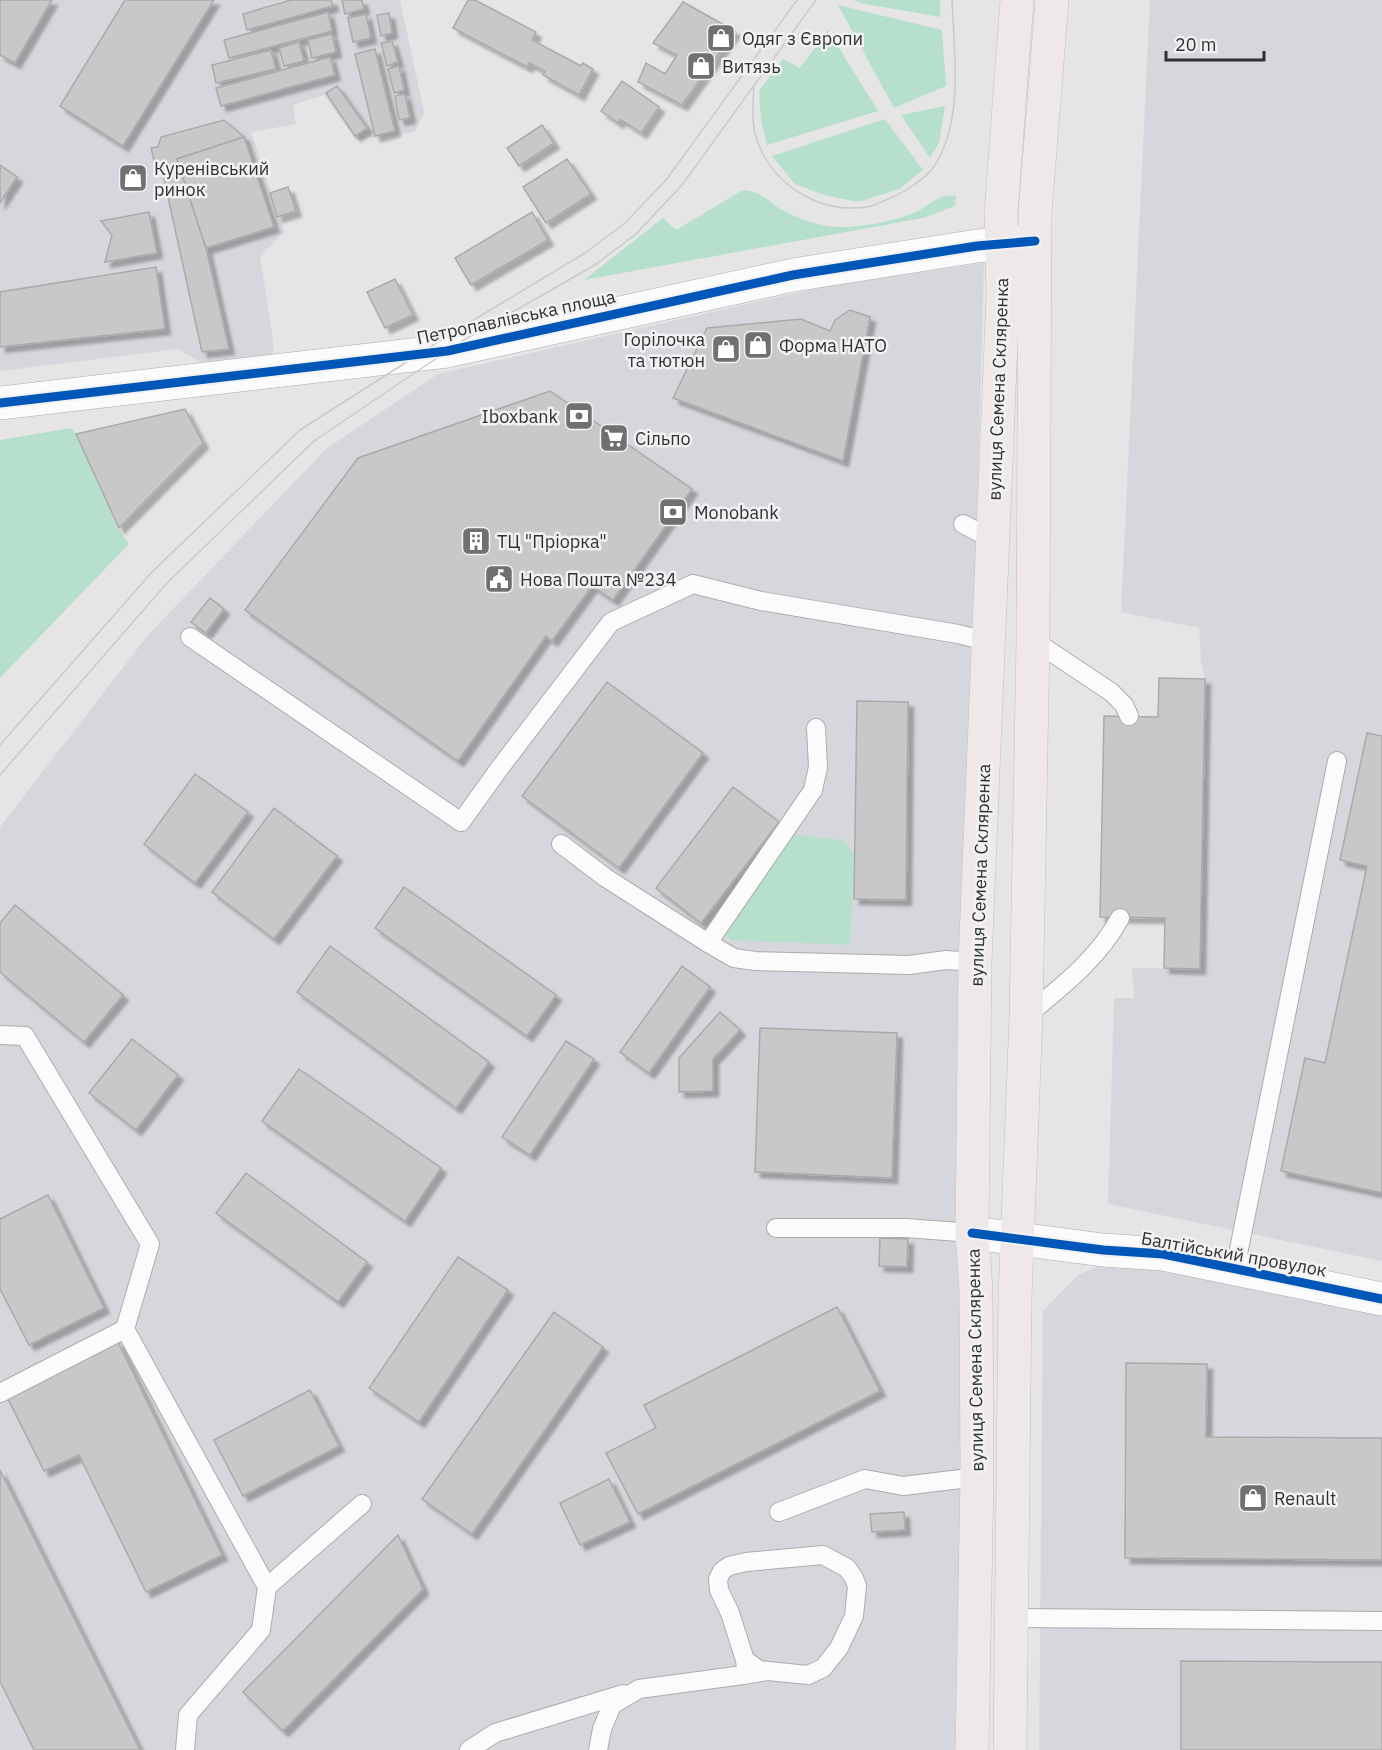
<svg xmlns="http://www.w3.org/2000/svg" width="1382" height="1750" font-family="'IBM Plex Sans',sans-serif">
<defs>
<filter id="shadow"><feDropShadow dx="5.5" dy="5.5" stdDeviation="1.5" flood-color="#0004"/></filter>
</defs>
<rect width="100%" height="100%" fill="#e5e5e6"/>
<g fill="#d6d7dc">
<polygon points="0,0 400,0 424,112 415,132 356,140 324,95 293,105 296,124 251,132 284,232 260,256 273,339 273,364 207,366 178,349 0,371"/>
<polygon points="1150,0 1382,0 1382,1261 1108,1204 1114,998 1134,998 1132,968 1200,969 1205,679 1201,661 1199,628 1121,612"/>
<polygon points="984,263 973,664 963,1750 0,1750 0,827 148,635 327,448 438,374 827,286"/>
<polygon points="1115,1259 1382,1311 1382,1750 1039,1750 1043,1311 1077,1276"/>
</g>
<g fill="#b6e0cb">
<polygon points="854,0 940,0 940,17 860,3"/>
<polygon points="838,5 942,30 946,86 894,108"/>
<polygon points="828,30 878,111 767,145 761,120 759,91 783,59 800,68"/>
<polygon points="945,106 939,143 930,158 901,115"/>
<polygon points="885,119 923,170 899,189 858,202 824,195 795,184 772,156"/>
<path d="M743,190C762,192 764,198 779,208C798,219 821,228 844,227C866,226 890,222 911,214C929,208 937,193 956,196L955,206L923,218L584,280L663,218L676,230Z"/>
<polygon points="71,428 76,434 118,528 129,544 0,678 0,440"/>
<polygon points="794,835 844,840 855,855 850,945 731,940 722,933 782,841"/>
</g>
<g fill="#c8c8c8" stroke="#aaa" stroke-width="1.5" filter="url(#shadow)">
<polygon points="0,0 52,0 15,63 0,55"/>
<polygon points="125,0 214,0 123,146 60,106"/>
<polygon points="291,0 331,0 333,6 247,30 243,14"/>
<polygon points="342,0 362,0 364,9 345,14"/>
<polygon points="468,0 475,0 536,32 532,40 581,66 583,63 593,69 579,95 543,75 545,71 529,63 527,67 453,28"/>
<polygon points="683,2 735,31 682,105 638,82 646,63 665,74 677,55 653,43"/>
<polygon points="328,12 332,31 229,58 224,40"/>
<polygon points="389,13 392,33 381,36 377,15"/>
<polygon points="366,14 371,38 353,42 348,18"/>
<polygon points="332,34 336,52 312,58 308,40"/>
<polygon points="392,41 398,62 387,66 381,43"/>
<polygon points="299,42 304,61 284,66 279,48"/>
<polygon points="375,49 395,131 375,136 355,54"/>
<polygon points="271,50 276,69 216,83 212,65"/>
<polygon points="330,57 335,75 221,106 216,88"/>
<polygon points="399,66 404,90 394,93 388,69"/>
<polygon points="622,81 659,107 641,133 620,119 618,123 601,111"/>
<polygon points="337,86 367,128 355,136 326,93"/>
<polygon points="405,94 410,118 399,120 395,96"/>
<polygon points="224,120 244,137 177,159 206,248 229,349 202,352 161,165 155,165 151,148 158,147 161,137"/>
<polygon points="542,125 554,143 519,166 507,148"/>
<polygon points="244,137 274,227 206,248 177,159"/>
<polygon points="567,159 591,194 546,223 523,187"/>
<polygon points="0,165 17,177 0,203"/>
<polygon points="288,187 296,211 277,217 270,193"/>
<polygon points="149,212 157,253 105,262 112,235 101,221"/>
<polygon points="532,212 548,240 471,285 455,258"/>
<polygon points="156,267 165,329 0,347 0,292"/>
<polygon points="395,279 413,315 385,328 367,292"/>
<polygon points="850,310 870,317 843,461 673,398 707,328 801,319 830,331 835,320"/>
<polygon points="550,391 692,489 613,600 592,586 552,641 546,636 458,761 245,610 358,458"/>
<polygon points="185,409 203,443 119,528 76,434"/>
<polygon points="210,598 224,609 206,633 191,622"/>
<polygon points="1159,678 1205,679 1200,969 1164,968 1165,918 1100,917 1104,716 1158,717"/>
<polygon points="607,682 703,753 619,868 522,796"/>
<polygon points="857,701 908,702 906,900 854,899"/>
<polygon points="1367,733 1382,736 1382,1193 1281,1171 1305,1058 1325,1063 1367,866 1340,860"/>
<polygon points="195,774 248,812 195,883 144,844"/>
<polygon points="733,787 779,822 701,923 656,888"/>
<polygon points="274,808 337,856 274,939 212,892"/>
<polygon points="404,887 556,995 527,1036 375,928"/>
<polygon points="15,905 123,995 84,1042 0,972 0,923"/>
<polygon points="330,946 489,1062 456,1108 297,992"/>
<polygon points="682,966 710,987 649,1073 620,1052"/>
<polygon points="720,1012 740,1030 713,1059 713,1091 679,1092 679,1058"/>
<polygon points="760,1028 897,1033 892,1178 755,1172"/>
<polygon points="132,1039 178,1075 136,1130 89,1093"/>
<polygon points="566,1041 594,1059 530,1155 502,1137"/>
<polygon points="299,1069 441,1168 405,1221 262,1121"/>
<polygon points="246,1173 367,1262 338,1302 216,1213"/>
<polygon points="48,1195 104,1308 29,1345 0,1289 0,1219"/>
<polygon points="880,1238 908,1239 907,1267 879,1266"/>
<polygon points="458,1257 508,1290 419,1422 369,1388"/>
<polygon points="837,1307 880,1391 638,1514 606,1453 656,1428 644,1405"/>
<polygon points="554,1312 603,1347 472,1534 422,1499"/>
<polygon points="118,1342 222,1555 146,1592 79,1455 44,1471 6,1395"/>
<polygon points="1126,1363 1207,1364 1206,1437 1382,1438 1382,1560 1125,1558"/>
<polygon points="310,1390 339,1446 243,1496 214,1440"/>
<polygon points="0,1470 140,1750 34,1750 0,1681"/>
<polygon points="609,1479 630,1522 580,1545 560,1503"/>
<polygon points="904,1512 905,1530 872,1532 870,1514"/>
<polygon points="398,1535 423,1589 283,1731 243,1692"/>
<polygon points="1181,1661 1382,1662 1382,1750 1181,1750"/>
</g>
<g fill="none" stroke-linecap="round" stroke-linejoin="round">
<g stroke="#acacad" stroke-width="20">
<g id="lane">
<polyline points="963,524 982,534 993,545"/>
<polyline points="190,637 461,822 499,769 611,622 693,584 761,601 958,634 990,642"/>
<polyline points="1033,640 1111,692 1124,705 1129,716"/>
<polyline points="816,728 818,767 813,790 708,943 734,958 755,961 909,965 946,960 975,962"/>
<polyline points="561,844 606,878 708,943"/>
<path d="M1026,1016C1061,987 1099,958 1120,918"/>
<polyline points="0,1035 25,1036 150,1244 125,1329 267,1587 261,1630 188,1715 185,1750"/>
<polyline points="776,1228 906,1228 972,1233"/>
<polyline points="1235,1269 1337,761"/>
<polyline points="0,1393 125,1329"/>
<polyline points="779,1512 865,1479 903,1486 977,1477"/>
<polyline points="267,1587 362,1504"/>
<polyline points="1011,1618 1382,1621"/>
<polyline points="745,1660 746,1669 743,1675 768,1671 808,1675 823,1668 839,1648 854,1616 857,1586 854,1578 847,1568 823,1555 746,1562 729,1566 722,1571 718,1579 719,1590 730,1613 745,1660 759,1670 768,1671"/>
<polyline points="469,1750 495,1733 623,1694"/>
<polyline points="598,1750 602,1729 612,1705 639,1689 743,1675"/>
</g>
</g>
<g stroke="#acacad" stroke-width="34">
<g id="street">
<polyline points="0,403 447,351 793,275 977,246 1028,242"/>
<polyline points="972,1233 1103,1250 1163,1254 1382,1299"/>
</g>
</g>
<g stroke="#c0c1c1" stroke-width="34">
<g id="primary">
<polyline points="972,1750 977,1477 976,1289 972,1233 975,962 1003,296 1001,213 1017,0"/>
<polyline points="1010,1750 1015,1296 1026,1016 1033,640 1035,213 1052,0"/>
</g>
</g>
<use href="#lane" stroke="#fbfbfb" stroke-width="18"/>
<use href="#street" stroke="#fbfbfb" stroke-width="33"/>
<use href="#primary" stroke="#efe8e9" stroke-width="33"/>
<g stroke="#cacaca" stroke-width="1.5">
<path d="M754,85C753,97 752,123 755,134C769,183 817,214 867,207C874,206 881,202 888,199C903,193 926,179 935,165C964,119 954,51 952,0"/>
<polyline points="0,745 152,572 300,430 452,333 585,253 625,223 666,180 797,0"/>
<polyline points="0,775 167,583 314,441 462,341 595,265 636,234 682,185 816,0"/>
</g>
<g stroke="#f2f2f4" stroke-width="13">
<g id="cycleway">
<polyline points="0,403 447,351 793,275 977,246 1035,241"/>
<polyline points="972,1233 1103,1250 1163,1254 1382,1299"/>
</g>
</g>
<use href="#cycleway" stroke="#0057b8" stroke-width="9"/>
</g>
<defs>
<g id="shop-square" transform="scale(1.5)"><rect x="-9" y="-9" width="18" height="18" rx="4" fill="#6f7070" stroke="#f2f2f4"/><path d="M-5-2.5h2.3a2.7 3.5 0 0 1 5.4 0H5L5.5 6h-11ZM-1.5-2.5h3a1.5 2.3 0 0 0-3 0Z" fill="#fff"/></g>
<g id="bank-square" transform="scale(1.5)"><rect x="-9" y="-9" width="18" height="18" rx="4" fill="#6f7070" stroke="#f2f2f4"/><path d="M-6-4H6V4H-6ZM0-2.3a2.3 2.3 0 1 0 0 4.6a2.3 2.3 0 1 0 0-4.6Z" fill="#fff"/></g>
<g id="supermarket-square" transform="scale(1.5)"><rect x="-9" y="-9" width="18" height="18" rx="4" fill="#6f7070" stroke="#f2f2f4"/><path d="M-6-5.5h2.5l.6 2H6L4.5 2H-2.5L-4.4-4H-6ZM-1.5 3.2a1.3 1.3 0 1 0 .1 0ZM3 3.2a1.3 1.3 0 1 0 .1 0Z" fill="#fff"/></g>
<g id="building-square" transform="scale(1.5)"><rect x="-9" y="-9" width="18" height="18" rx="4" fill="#6f7070" stroke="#f2f2f4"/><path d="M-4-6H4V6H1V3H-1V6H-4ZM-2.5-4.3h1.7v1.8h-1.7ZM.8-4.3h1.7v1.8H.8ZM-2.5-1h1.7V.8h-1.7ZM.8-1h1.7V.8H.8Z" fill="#fff"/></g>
<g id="civic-square" transform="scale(1.5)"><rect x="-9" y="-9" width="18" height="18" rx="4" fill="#6f7070" stroke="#f2f2f4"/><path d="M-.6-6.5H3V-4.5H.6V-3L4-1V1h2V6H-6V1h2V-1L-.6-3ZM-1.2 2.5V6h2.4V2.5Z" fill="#fff"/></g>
</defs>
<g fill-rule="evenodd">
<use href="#shop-square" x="721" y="38"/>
<use href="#shop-square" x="701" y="66"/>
<use href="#shop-square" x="133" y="178"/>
<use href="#shop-square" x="758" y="345"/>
<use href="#shop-square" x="726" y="349"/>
<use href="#bank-square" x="579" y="416"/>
<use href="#supermarket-square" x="614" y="438"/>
<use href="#bank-square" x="673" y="512"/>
<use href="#building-square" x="476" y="541"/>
<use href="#civic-square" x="499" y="579"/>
<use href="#shop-square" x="1253" y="1498"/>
</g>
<g text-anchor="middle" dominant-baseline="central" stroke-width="5" stroke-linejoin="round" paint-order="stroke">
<g font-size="18" fill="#303131" stroke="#f2f2f4" text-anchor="start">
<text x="742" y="38">Одяг з Європи</text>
<text x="722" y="66">Витязь</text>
<text x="154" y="168">Куренівський<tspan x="154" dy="21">ринок</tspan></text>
<text x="705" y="339" text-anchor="end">Горілочка<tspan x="705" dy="21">та тютюн</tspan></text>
<text x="779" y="345">Форма НАТО</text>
<text x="558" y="416" text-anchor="end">Iboxbank</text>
<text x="635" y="438">Сільпо</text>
<text x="694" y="512">Monobank</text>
<text x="497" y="541">ТЦ "Пріорка"</text>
<text x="520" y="579">Нова Пошта №234</text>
<text x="1274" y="1498">Renault</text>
</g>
<g font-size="18" fill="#303131" stroke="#f2f2f4">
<text transform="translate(516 317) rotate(-12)">Петропавлівська площа</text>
<text transform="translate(998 389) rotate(-88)">вулиця Семена Скляренка</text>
<text transform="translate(980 875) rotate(-88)">вулиця Семена Скляренка</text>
<text transform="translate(1234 1254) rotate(10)">Балтійський провулок</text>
<text transform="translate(975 1360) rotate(-91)">вулиця Семена Скляренка</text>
</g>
</g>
<path d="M1166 51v9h98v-9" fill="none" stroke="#303131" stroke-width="3"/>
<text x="1175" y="51" font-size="18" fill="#303131" stroke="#f2f2f4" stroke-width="4.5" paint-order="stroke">20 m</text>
</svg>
